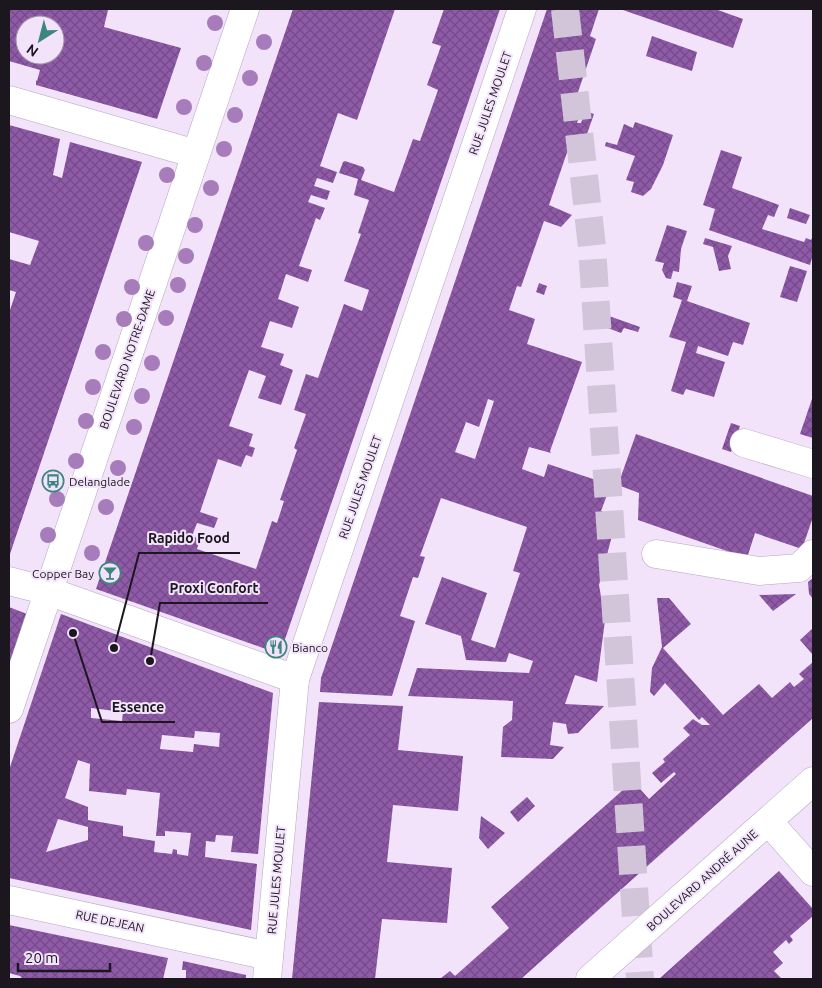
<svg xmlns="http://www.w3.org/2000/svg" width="822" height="988" font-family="Ubuntu,sans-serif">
<defs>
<pattern id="building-cross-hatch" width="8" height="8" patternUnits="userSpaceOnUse" patternTransform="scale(1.25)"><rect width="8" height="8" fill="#8f5ba8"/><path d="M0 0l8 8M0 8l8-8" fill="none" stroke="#744a88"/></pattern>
</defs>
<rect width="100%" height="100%" fill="#f2e3fa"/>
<g fill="url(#building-cross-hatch)" fill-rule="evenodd">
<path d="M9,9H105L108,10L104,27L181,48L157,119L36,85V80L37,81L40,70L9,61ZM25,25H55V55H25Z"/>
<polygon points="293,9 395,9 357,120 338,113 320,166 337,172 333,183 317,178 314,186 330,191 327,200 311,195 308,202 325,208 320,220 316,218 299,266 312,270 308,282 286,274 278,299 299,307 292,328 270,321 261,347 284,354 280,365 293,370 281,405 258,398 266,376 249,370 229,426 253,434 249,446 255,448 252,457 246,455 241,467 218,459 200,512 218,518 214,528 197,523 192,536 200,539 197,549 256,569 272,521 277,523 284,501 280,500 297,450 294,448 306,414 294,410 306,374 318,378 344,304 362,311 369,290 344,281 361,234 358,233 369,200 354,195 358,179 339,173 343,162 345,161 363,167 365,170 361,180 394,192 413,139 420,141 438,90 427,85 441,46 432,43 444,9 500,9 280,654 96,589"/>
<path d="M547,9H599L590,36L596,39L575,101L584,104L577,123H581L585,111L594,114L587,134H585L583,138L573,135L549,205L572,215L561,227L544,221L521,287L517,286L509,310L535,319L527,344L582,362L550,451L551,453L529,447L522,469L544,477L548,464L605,483V485L610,487L601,511L608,514L603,529L613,532L599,585L605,620L597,682L575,675L565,704L604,706L578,733L568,734L566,724L553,722L550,745L564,747L553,759L501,757L503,727L512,720L513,701L408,696L417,668L529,673L533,661L509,653L506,662L466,660L461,636L425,624L442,577L487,593L471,640L495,648L520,573L513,571L527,527L441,498L420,556L425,557L418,578L413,577L400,616L415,621L392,696L320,692L321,678ZM488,399L494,401L475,459L455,452L466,422L479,427Z"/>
<polygon points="620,9 715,9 743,19 733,48"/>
<polygon points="652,36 697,52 692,71 646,56"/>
<polygon points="635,122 673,135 663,165 651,189 643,196 631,192 634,182 626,180 635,156 605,146 606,142 617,145 624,124 633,128"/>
<polygon points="9,125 60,139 53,175 62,178 70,142 142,162 9,557 9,313 16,292 9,290 9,259 30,265 39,241 9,232"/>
<polygon points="721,150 742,157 732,188 779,205 774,217 768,215 762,229 804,242 806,238 811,240 813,236 813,254 810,265 709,230 715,209 703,205"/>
<polygon points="790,208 810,215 806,224 787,218"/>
<polygon points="667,225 687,231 681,249 679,272 673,271 671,279 666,278 662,270 664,263 655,261"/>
<polygon points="705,238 732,246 728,256 731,269 719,271 713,247 703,244"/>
<polygon points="592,265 604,266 604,275 591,274"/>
<polygon points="790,266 807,271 797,302 780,297"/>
<polygon points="677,282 692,286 687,301 750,323 743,345 733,342 728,356 698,346 696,353 725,362 714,397 686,389 683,395 671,391 686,342 669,337 682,300 673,297"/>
<polygon points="539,283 547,286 544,295 536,292"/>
<polygon points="609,316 640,327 638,332 624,328 621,333 605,327"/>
<polygon points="813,396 813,438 800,434"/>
<polygon points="731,423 740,426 731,452 722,449"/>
<polygon points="636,434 813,496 813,517 802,549 755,533 747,558 638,520 639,493 618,485"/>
<polygon points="813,578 813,599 809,594 808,582"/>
<polygon points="796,594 773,611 759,595"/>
<polygon points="657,598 669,598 691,624 663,648 723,715 759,684 772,698 790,682 794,687 804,679 799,674 813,662 813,718 521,979 440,979 450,971 455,976 509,928 491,907 633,781 649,799 676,774 674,772 661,783 652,773 665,762 663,759 690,735 683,728 693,719 702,725 710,725 702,717 699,720 665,683 654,696 650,692 652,668 662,647"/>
<polygon points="9,607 27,614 9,666"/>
<path d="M61,614L273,693L258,854L231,852L233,836L216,835L215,842L206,841L205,857L257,864L251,930L9,878V770ZM91,708L123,712L122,721L91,718ZM195,731L220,733L219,747L194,744L193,752L160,749L162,735L194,738ZM78,760L90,764L89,791L126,795L127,789L160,793L156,836H165V831L191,833L188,856L177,854V850L173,849L172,854L154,852L155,841L123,836V826L88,820V807L65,798ZM58,819L88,827V840L46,852Z"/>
<polygon points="813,628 813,655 800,640"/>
<polygon points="319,702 403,706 398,750 463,756 458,811 393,805 387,862 452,868 447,923 382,919 375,979 307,978 308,979 292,979"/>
<polygon points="527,797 535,806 518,822 510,812"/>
<polygon points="481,816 505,833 488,849 479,838"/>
<polygon points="779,871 813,909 813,916 790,936 793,940 789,944 786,940 773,952 783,963 774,971 782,979 659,979"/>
<polygon points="9,925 168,958 163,979 23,979 20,976 9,973"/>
<polygon points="183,961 246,975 246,979 186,979 186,970 182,970"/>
</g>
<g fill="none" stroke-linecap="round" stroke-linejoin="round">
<polyline stroke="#d2c4d9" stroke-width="28" stroke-dasharray="28 14" stroke-linecap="butt" points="565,9 592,247 640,979"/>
<g stroke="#b4a6bc" stroke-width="29">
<g id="minor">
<polyline points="9,100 196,154"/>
<polyline points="744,443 813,464"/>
<polyline points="656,554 759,571 799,568 813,554"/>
<polyline points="9,581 48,591 295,679"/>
<polyline points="768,821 813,872"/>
<polyline points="9,900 269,956"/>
<polyline points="267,979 295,679 522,9"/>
<polyline points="590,979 813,781"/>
</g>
</g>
<g stroke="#b4a6bc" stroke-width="29">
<polyline id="tertiary" points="9,709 245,9"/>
</g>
<use href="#minor" stroke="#fff" stroke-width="28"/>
<use href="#tertiary" stroke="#fff" stroke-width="28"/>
</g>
<g fill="#a77cba">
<circle cx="215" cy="23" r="8"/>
<circle cx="264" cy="42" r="8"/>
<circle cx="204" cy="63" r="8"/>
<circle cx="250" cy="78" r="8"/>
<circle cx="184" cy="107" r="8"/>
<circle cx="235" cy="115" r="8"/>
<circle cx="224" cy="149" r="8"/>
<circle cx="167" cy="175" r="8"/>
<circle cx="211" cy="188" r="8"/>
<circle cx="195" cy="225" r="8"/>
<circle cx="146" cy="243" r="8"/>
<circle cx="186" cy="256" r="8"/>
<circle cx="178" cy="285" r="8"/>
<circle cx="132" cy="287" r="8"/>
<circle cx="166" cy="318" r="8"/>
<circle cx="124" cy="319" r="8"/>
<circle cx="103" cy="352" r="8"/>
<circle cx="152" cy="363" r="8"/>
<circle cx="93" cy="387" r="8"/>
<circle cx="142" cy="396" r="8"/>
<circle cx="86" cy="421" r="8"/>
<circle cx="134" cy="427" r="8"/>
<circle cx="76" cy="461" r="8"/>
<circle cx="118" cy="468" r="8"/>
<circle cx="57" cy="499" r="8"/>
<circle cx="106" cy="507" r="8"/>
<circle cx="48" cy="535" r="8"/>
<circle cx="92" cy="553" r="8"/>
</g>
<defs>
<g id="bus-ring" transform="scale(1.125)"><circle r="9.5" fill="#f2e3fa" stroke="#3e857f" stroke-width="1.5"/><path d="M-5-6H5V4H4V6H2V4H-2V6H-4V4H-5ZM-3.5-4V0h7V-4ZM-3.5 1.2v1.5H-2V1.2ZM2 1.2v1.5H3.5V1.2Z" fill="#3e857f"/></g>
<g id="bar-ring" transform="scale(1.125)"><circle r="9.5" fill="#f2e3fa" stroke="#3e857f" stroke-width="1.5"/><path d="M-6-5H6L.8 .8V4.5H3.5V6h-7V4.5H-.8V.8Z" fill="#3e857f"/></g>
<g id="restaurant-ring" transform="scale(1.125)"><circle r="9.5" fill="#f2e3fa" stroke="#3e857f" stroke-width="1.5"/><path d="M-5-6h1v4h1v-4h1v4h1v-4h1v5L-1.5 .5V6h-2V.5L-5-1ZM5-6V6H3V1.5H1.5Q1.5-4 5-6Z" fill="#3e857f"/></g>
</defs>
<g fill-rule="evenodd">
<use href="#bus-ring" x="53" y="481"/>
<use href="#bar-ring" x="110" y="573"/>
<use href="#restaurant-ring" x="276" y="647"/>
</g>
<g text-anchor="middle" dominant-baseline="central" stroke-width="4" stroke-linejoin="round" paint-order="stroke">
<g font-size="12" fill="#1c161e" stroke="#f2e3fa">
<text transform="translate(490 103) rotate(-71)">RUE JULES MOULET</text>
<text transform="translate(127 359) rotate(-71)">BOULEVARD NOTRE-DAME</text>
<text transform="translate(360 487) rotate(-71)">RUE JULES MOULET</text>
<text transform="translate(276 880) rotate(-85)">RUE JULES MOULET</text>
<text transform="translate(702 880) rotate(-42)">BOULEVARD ANDRÉ AUNE</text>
<text transform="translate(110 921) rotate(12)">RUE DEJEAN</text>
</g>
<g font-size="12" fill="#1c161e" stroke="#f2e3fa" text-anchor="start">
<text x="69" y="481">Delanglade</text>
<text x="94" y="573" text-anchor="end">Copper Bay</text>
<text x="292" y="647">Bianco</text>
</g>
</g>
<path fill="none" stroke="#1c161e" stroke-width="2" d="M114 648L139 553H240M150 661L160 603H268M73 633L102 722H175"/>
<g fill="#1c161e" stroke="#f2e3fa" stroke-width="2">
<circle cx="114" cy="648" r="5"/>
<circle cx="150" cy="661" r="5"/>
<circle cx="73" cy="633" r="5"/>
</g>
<g font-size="14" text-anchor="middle" font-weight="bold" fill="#1c161e" stroke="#f2e3fa" stroke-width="4" stroke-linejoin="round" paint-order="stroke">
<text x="189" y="543">Rapido Food</text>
<text x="214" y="593">Proxi Confort</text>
<text x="138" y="712">Essence</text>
</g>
<rect width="822" height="988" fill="none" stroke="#1c161e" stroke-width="20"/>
<g transform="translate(40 40) rotate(216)"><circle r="24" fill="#f2e3fa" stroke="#9c91a2"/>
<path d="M0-4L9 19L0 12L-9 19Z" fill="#3e857f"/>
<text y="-8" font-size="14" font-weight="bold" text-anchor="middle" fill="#1c161e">N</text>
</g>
<path d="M18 963v8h92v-8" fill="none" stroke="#1c161e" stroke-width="2.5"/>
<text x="25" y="963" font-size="15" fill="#1c161e" stroke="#f2e3fa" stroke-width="4" paint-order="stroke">20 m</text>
</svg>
